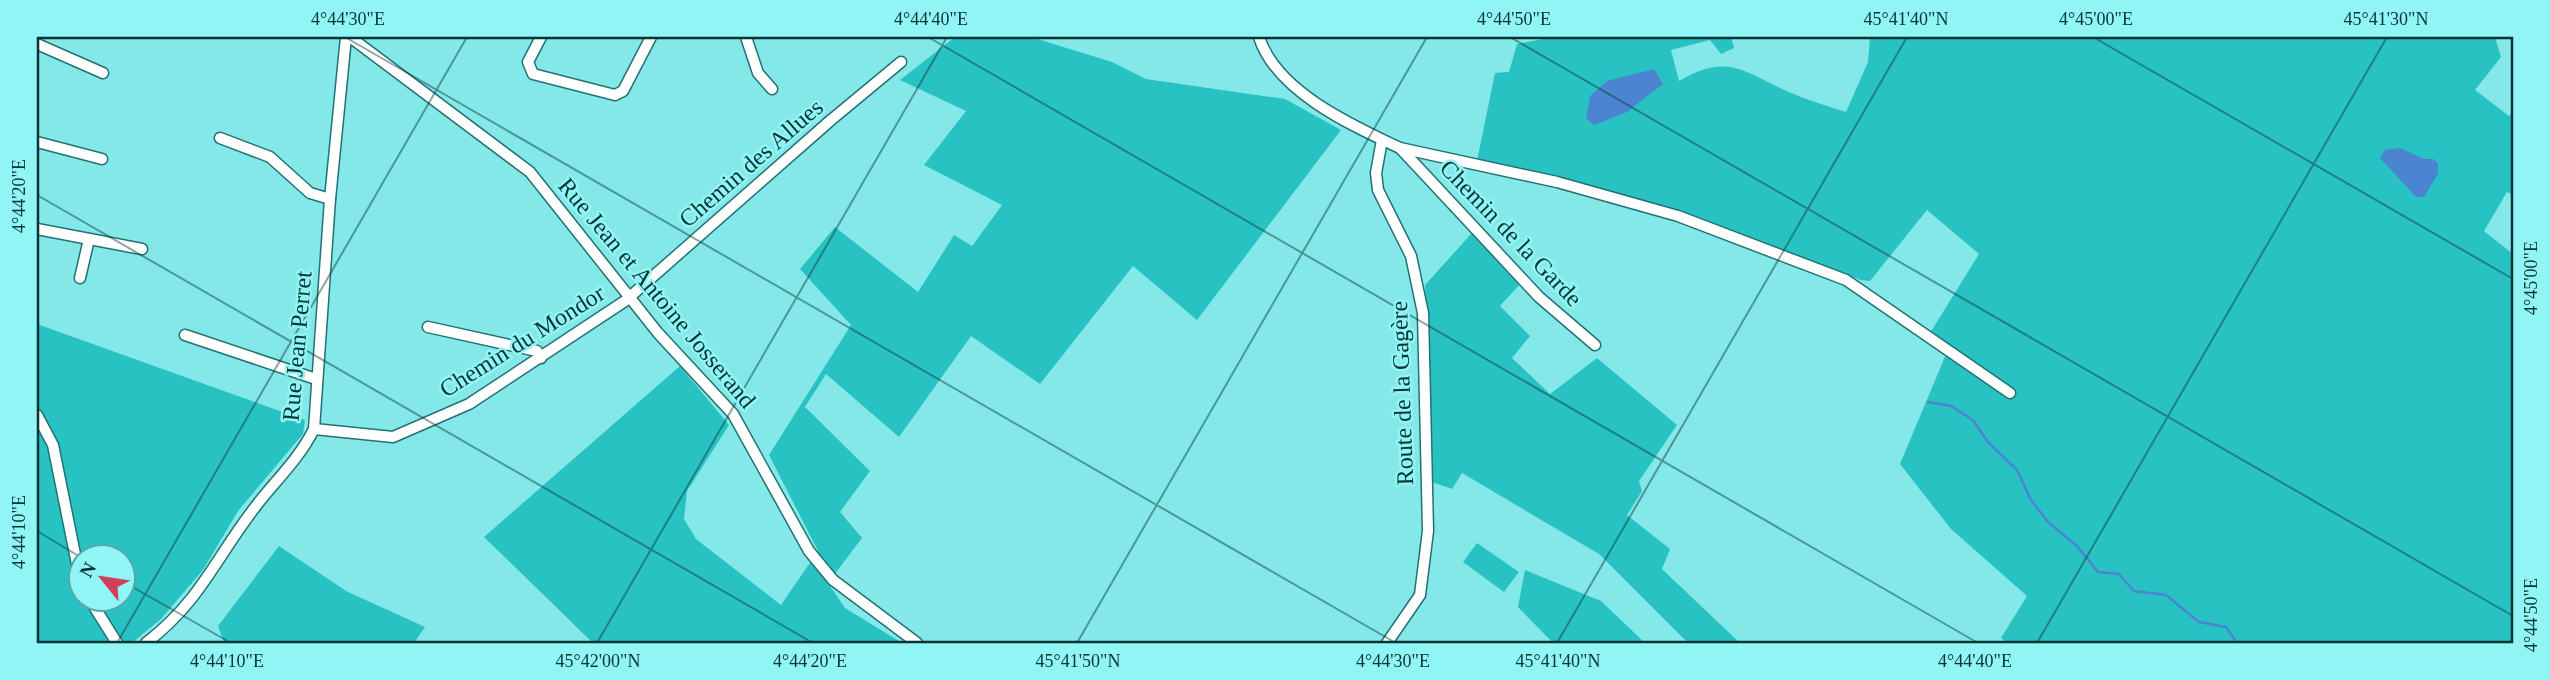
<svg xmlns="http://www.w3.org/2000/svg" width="2550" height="680" font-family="'Times New Roman',serif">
<rect width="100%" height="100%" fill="#84e8e8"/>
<g fill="#29c2c3" fill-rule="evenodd">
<polygon points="955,37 1031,37 1112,62 1146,79 1285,99 1341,130 1197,320 1133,266 1040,384 971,336 899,437 826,374 805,407 870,471 840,512 862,538 828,583 845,608 902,643 593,643 484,537 680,366 729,425 687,491 684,519 696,539 781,605 818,551 769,455 851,325 800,269 835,227 918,292 954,235 972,246 1002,205 924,165 966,111 900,80"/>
<path d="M1553,37H1731L1734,48L1721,54L1710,40L1671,50L1679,81C1729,52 1743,72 1789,92C1807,100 1827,106 1846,112L1868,62L1870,37H2495L2501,57L2475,90L2509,116L2513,112V195L2507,192L2484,231L2513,254V643H2008L2001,638L2027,596L1951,529L1900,464L1949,347L1930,333L1979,254L1927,210L1870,281L1861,280L1679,214L1477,161L1495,73L1509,72L1517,44Z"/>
<polygon points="1472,233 1521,283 1500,306 1530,336 1512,358 1550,394 1597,358 1677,425 1639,481 1642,491 1627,515 1670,549 1662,569 1740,643 1688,643 1599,554 1462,473 1452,489 1432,482 1425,285"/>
<path d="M37,324L305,420L303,434L238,511L203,570L161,619L133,642L37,643ZM80,558H122V600H80Z"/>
<polygon points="1477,543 1519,572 1504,592 1463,562"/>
<polygon points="279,546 346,591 425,627 414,643 224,643 218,626"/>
<polygon points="1525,570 1601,601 1645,643 1553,643 1518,607"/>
</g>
<g fill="#4b85d1">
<polygon points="1654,69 1663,84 1627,112 1594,125 1586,118 1590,96 1607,81"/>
<polygon points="2400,148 2424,159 2433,159 2438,163 2438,174 2424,197 2416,197 2380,158 2385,150"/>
</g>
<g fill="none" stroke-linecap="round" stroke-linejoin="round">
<polyline stroke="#4b85d1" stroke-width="2.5" points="1928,402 1951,406 1973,420 1988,442 2017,470 2031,500 2048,522 2077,546 2098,572 2119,574 2134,591 2166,595 2199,622 2226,627 2237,643"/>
<g stroke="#217272" stroke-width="13">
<g id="street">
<polyline points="350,37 530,172 658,333 733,414 809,551 833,580 917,643"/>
<polyline points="541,37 528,62 533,74 615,95 623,91 651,37"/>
<polyline points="746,37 758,73 772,89"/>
<path d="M1259,37C1276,91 1351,125 1400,148L1557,182L1678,216L1846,280L2010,393"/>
<polyline points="37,44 103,73"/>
<polyline points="220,138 270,157 310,193 330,199"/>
<polyline points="1382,140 1376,173 1378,190 1411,256 1423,313 1428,531 1420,595 1387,643"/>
<polyline points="37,142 102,159"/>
<polyline points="1401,149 1539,297 1595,345"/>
<polyline points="37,229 142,249"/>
<polyline points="80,278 89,239"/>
<polyline points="428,327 537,351 541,358"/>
<polyline points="185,335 316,379"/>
<polyline points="37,415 53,445 80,579"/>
<polyline points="314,429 393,437 469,404 625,301 831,120 901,62"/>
<polyline points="90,600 117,643"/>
<path d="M146,643C201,601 216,557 256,506C276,480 299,459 314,429L330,199L346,37"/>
</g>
</g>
<use href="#street" stroke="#fff" stroke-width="10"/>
</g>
<path fill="none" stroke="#063535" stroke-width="2" stroke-opacity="0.45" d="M345,37L1396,643M928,37L1978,643M1510,37L2513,616M2093,37L2513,279M37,195L813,643M37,531L82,558M122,581L231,643M117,643L467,37M597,643L947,37M1077,643L1427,37M1557,643L1907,37M2037,643L2387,37"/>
<g text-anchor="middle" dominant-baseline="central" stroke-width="5" stroke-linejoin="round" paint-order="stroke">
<g font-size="24" fill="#063535" stroke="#91f5f5">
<text transform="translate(751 163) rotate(-41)">Chemin des Allues</text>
<text transform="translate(1511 233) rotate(46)">Chemin de la Garde</text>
<text transform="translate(657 293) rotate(50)">Rue Jean et Antoine Josserand</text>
<text transform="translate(522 341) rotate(-32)">Chemin du Mondor</text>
<text transform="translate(297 346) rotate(-85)">Rue Jean Perret</text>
<text transform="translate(1402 393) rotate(-92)">Route de la Gagère</text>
</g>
</g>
<rect width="2550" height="680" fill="none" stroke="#91f5f5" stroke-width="77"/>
<g transform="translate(102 578) rotate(300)"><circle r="33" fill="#91f5f5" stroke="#59a8a8" stroke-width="2"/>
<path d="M0-5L12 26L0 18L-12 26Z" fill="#cf3f56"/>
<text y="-10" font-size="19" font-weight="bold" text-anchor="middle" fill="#063535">N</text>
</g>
<rect x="38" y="38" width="2474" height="604" fill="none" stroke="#063535" stroke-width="2.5"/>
<g font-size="18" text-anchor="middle" fill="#063535">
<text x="348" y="25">4°44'30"E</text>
<text x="931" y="25">4°44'40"E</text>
<text x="1514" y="25">4°44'50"E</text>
<text x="1906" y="25">45°41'40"N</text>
<text x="2096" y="25">4°45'00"E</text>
<text x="2386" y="25">45°41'30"N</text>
<text transform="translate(19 196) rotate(-90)" y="6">4°44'20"E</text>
<text transform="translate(2531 278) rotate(-90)" y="6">4°45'00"E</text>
<text transform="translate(19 532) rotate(-90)" y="6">4°44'10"E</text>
<text transform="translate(2531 615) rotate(-90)" y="6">4°44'50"E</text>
<text x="227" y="667">4°44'10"E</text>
<text x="598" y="667">45°42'00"N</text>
<text x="810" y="667">4°44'20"E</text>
<text x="1078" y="667">45°41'50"N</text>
<text x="1393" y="667">4°44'30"E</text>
<text x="1558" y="667">45°41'40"N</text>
<text x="1975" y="667">4°44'40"E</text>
</g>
</svg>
